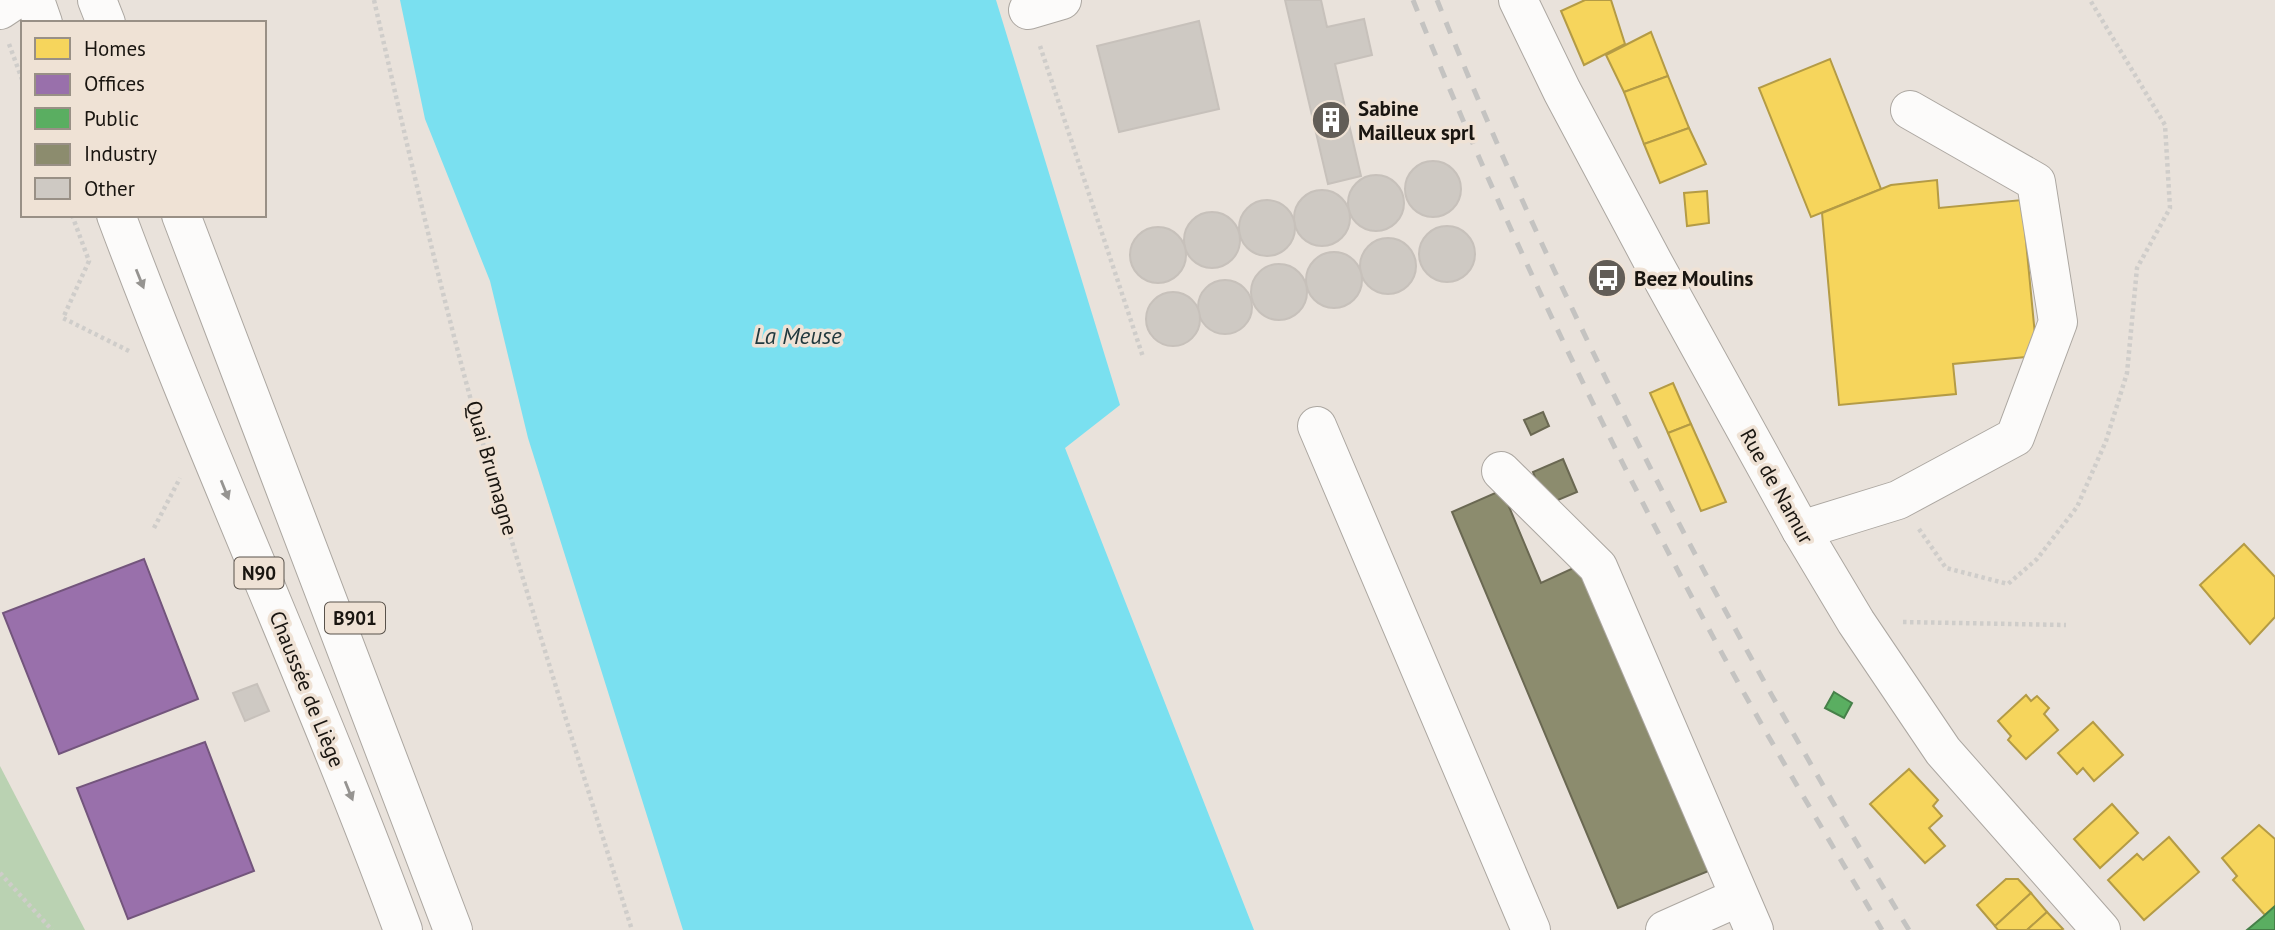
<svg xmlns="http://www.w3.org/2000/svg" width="2275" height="930" font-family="'PT Sans',sans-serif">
<rect width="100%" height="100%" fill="#e9e2db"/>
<polygon fill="#bad2b2" points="0,766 85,930 0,930"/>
<polygon fill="#7ae0f0" points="400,0 996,0 1120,405 1065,448 1254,930 683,930 528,438 490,281 425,119"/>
<g fill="#f6d55c" stroke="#b49b45" stroke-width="2">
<polygon points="1585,0 1611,0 1625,44 1584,65 1561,11"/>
<polygon points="1651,32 1668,76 1624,92 1606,55"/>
<polygon points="1830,59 1881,189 1811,217 1759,88"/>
<polygon points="1668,76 1689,128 1644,144 1624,92"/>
<polygon points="1689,128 1706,164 1660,183 1644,144"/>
<polygon points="1937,180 1939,208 2022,200 2037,356 1953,364 1956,394 1839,405 1822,213 1891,185"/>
<polygon points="1707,191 1709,223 1687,226 1684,193"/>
<polygon points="1673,383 1691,424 1668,433 1650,393"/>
<polygon points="1691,424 1726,502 1701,511 1668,433"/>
<polygon points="2244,544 2275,577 2275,617 2250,644 2200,585"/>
<polygon points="2026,695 2031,701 2037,696 2049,708 2044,714 2058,730 2026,759 2008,740 2011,736 1998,721"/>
<polygon points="2093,722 2123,755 2094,781 2083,768 2077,774 2058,753"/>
<polygon points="1909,769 1938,800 1933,806 1942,816 1929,828 1945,846 1925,863 1870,804"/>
<polygon points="2112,804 2138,833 2100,868 2074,839"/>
<polygon points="2259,825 2275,839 2275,906 2265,915 2233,880 2237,876 2222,858"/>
<polygon points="2169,837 2199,872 2144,920 2108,880 2137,854 2143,860"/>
<polygon points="2006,879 2018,879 2031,893 1995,926 1977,905"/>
<polygon points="2031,893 2047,912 2027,930 1998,930 1995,926"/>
<polygon points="2047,912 2063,929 2061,930 2027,930"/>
</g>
<g fill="#9970ab" stroke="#73557c" stroke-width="2">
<polygon points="144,559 198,699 59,754 3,613"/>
<polygon points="205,742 254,871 128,919 77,788"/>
</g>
<g fill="#5aae61" stroke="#468049" stroke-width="2">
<polygon points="1834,692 1852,703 1844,718 1825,708"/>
<polygon points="2275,906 2275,930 2247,930 2265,915"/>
</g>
<g fill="#8c8c6e" stroke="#6a6852" stroke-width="2">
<polygon points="1543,412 1549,426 1531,435 1524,420"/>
<polygon points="1563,459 1577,492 1546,505 1533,472"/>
<polygon points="1502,490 1541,583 1580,565 1711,870 1618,908 1452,512"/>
</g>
<g fill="#cec9c3" stroke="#c7c1bb" stroke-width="2">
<polygon points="1285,0 1321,0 1327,27 1364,19 1372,55 1335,64 1361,176 1328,184"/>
<polygon points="1199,21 1219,109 1119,132 1097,46"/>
<circle cx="1433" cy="189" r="28"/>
<circle cx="1376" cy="203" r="28"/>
<circle cx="1322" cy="218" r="28"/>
<circle cx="1267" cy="228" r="28"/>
<circle cx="1212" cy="240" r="28"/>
<circle cx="1447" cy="254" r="28"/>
<circle cx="1158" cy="255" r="28"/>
<circle cx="1388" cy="266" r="28"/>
<circle cx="1334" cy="280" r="28"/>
<circle cx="1279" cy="292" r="28"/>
<circle cx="1225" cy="307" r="27"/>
<circle cx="1173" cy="319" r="27"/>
<polygon points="257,684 269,711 245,721 233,693"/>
</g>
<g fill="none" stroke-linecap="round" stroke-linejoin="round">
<g stroke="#aca7a1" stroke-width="40">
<g id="minor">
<polyline points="0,10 15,0"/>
<polyline points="1028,10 1062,0"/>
<polyline points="1317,426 1531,930"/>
<polyline points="1501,471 1598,567 1754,930"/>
<polyline points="1801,530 1898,500 2015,437 2058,322 2036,182 1910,110"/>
<polyline points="1665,930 1739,897"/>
</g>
</g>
<g stroke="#aca7a1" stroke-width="40">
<g id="major">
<polyline points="35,0 43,23"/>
<polyline points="97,0 106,23"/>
<polyline points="1518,0 1562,91 1652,260 1801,530 1856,622 1943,751 2101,930"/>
<path d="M116,215C206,456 314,689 403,930"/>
<polyline points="181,215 453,930"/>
</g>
</g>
<g stroke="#cfcdca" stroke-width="4.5" stroke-dasharray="3.5 3.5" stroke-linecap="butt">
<path d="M374,0C407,145 440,290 480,433C528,599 580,765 632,930"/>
<polyline points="9,44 23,82"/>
<polyline points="1040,46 1143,357"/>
<polyline points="72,215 89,261 63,318 129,351"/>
<polyline points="154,528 180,478"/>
<polyline points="1919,529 1946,568 2008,584 2037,559 2077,507 2106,441 2127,373 2137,268 2170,208 2165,125 2090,0"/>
<polyline points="1903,622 2066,625"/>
<polyline points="0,873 52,930"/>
</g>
<use href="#minor" stroke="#fcfbfa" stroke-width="38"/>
<use href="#major" stroke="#fcfbfa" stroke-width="38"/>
<g stroke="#c4c3c1" stroke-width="5" stroke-dasharray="12 12" stroke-linecap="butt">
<path d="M1413,0C1502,221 1605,437 1718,646C1770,742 1827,836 1882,930"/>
<path d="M1437,0C1567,323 1728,633 1909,930"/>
</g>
</g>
<defs><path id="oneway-solid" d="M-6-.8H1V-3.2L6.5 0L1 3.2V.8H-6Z" transform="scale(1.75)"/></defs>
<g fill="#969491">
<use href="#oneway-solid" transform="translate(140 279) rotate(68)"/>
<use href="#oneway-solid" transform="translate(225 490) rotate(68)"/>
<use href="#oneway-solid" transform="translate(349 791) rotate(68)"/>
</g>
<defs>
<g id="building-disc" transform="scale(2.0125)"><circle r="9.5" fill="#625d57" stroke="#efe2d5"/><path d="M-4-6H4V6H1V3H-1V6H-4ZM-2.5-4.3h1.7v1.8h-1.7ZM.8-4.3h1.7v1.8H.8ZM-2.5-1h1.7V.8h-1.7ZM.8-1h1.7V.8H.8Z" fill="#fff"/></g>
<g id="bus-disc" transform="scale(2.0125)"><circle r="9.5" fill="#625d57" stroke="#efe2d5"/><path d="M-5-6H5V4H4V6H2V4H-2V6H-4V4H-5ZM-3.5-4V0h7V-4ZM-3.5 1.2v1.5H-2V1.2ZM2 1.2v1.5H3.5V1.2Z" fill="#fff"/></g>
</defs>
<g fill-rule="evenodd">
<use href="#building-disc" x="1331" y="120"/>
<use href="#bus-disc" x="1607" y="278"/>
</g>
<g text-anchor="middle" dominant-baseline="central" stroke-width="7" stroke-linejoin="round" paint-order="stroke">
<g fill="#efe2d5" stroke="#59524b" stroke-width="2">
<rect x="234.5" y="557.5" width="49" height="31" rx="5"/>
<rect x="325" y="602.5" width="60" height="31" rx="5"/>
</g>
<g font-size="19" font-weight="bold" fill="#191510">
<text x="259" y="573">N90</text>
<text x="355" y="618">B901</text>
</g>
<g font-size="21" font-weight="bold" fill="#191510" stroke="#efe2d5" text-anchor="start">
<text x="1358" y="108">Sabine<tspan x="1358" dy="24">Mailleux sprl</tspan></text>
<text x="1634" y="278">Beez Moulins</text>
</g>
<g font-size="21" fill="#191510" stroke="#efe2d5">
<text transform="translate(492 468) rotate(74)">Quai Brumagne</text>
<text transform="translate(1777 486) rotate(61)">Rue de Namur</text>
<text transform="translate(307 689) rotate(68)">Chaussée de Liège</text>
</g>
<g font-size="23" font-style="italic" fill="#21393e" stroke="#efe2d5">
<text x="798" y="335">La Meuse</text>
</g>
</g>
<rect x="21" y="21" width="245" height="196" fill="#efe2d5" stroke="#999086" stroke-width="2"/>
<rect x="35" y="38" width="35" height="21" fill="#f6d55c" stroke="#999086" stroke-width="2"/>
<text x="84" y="56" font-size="21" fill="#191510">Homes</text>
<rect x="35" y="74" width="35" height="21" fill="#9970ab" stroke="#999086" stroke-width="2"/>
<text x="84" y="91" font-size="21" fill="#191510">Offices</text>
<rect x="35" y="108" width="35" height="21" fill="#5aae61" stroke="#999086" stroke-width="2"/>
<text x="84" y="126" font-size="21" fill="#191510">Public</text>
<rect x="35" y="144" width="35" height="21" fill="#8c8c6e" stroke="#999086" stroke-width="2"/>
<text x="84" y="161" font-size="21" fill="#191510">Industry</text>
<rect x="35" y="178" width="35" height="21" fill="#cec9c3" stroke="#999086" stroke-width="2"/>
<text x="84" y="196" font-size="21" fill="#191510">Other</text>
</svg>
